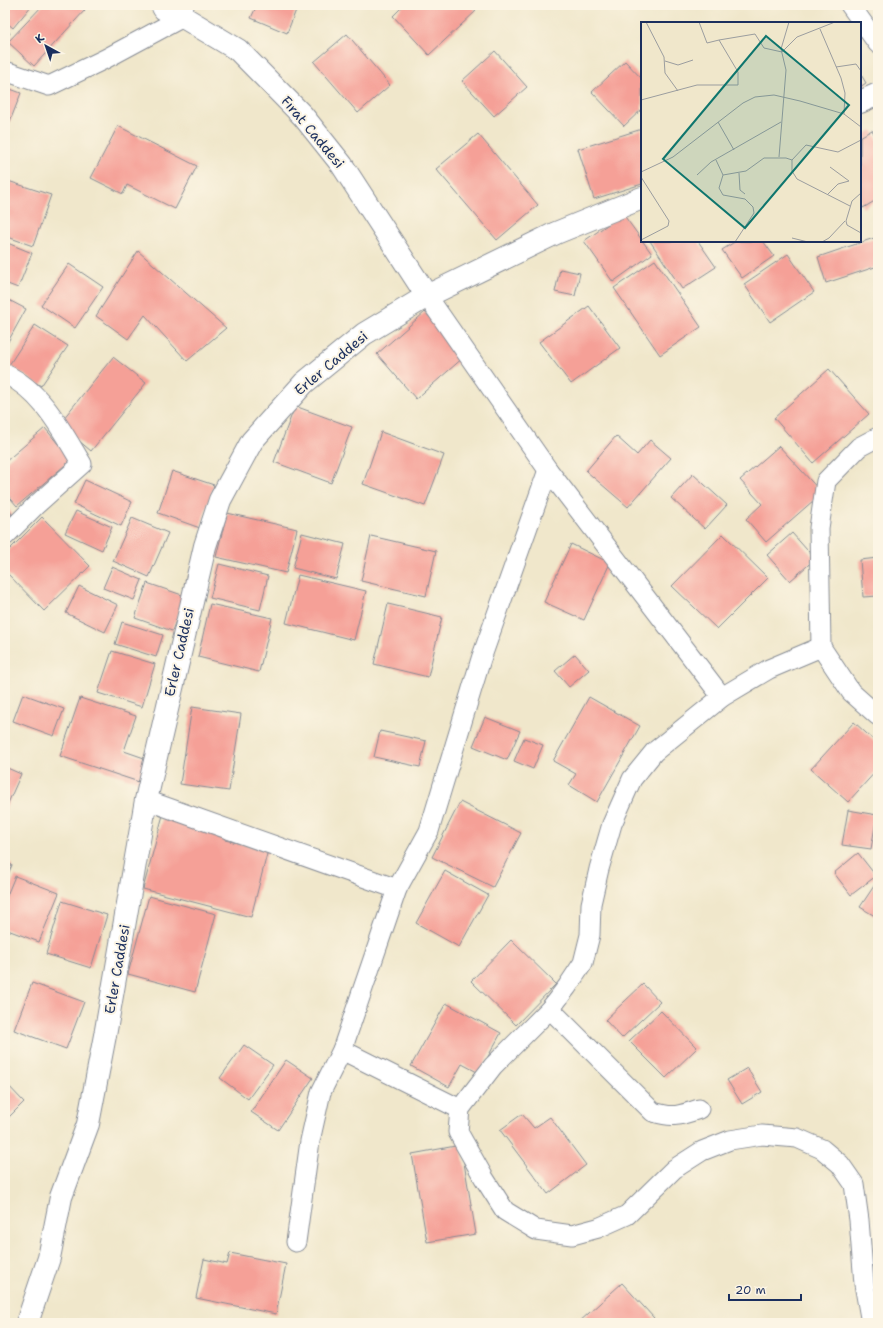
<svg xmlns="http://www.w3.org/2000/svg" width="883" height="1328" font-family="'Shantell Sans',sans-serif">
<rect width="100%" height="100%" fill="#fcf5e5"/>
<filter id="ink" filterUnits="userSpaceOnUse"><feTurbulence type="fractalNoise" baseFrequency=".025" numOctaves="2"/><feDisplacementMap in="SourceGraphic" scale="8" xChannelSelector="R" yChannelSelector="G"/><feConvolveMatrix kernelMatrix="1 2 1 2 8 2 1 2 1" color-interpolation-filters="sRGB"/></filter>
<filter id="wash" filterUnits="userSpaceOnUse"><feTurbulence type="fractalNoise" baseFrequency=".012" numOctaves="4" result="noise"/><feDisplacementMap in="SourceGraphic" scale="16" xChannelSelector="R" yChannelSelector="G"/><feGaussianBlur stdDeviation="0.9" result="paint"/><feColorMatrix in="noise" values="0 0 0 0 0 0 0 0 0 0 0 0 0 0 0 0 0 1.4 0 .05"/><feComposite in="paint" operator="in"/></filter>
<g filter="url(#wash)">
<rect width="100%" height="100%" fill="#f0e7cb"/>
<g id="blocks">
<g fill="#f5a097">
<polygon points="5,5 32,5 13,28 5,21"/>
<polygon points="43,5 80,5 85,10 34,66 8,42"/>
<polygon points="257,5 298,5 287,33 251,18"/>
<polygon points="404,5 470,5 476,11 429,55 393,16"/>
<polygon points="5,30 10,33 5,41"/>
<polygon points="347,34 390,85 358,113 314,62"/>
<polygon points="495,51 527,87 494,116 462,81"/>
<polygon points="625,61 642,79 642,109 624,126 592,92"/>
<polygon points="860,73 866,83 860,87"/>
<polygon points="5,87 21,93 5,134"/>
<polygon points="118,126 197,166 175,209 127,185 123,194 91,178"/>
<polygon points="642,129 642,184 594,199 578,149"/>
<polygon points="872,130 878,140 878,199 863,208 860,203 860,137"/>
<polygon points="478,134 538,205 497,240 436,169"/>
<polygon points="5,180 51,195 33,246 5,236"/>
<polygon points="623,214 652,254 613,282 584,241"/>
<polygon points="874,238 878,251 878,266 826,283 818,257"/>
<polygon points="650,241 698,241 716,267 682,289"/>
<polygon points="736,241 763,241 774,256 742,278 722,250"/>
<polygon points="5,242 32,253 18,288 5,283"/>
<polygon points="138,251 226,328 187,361 145,315 128,339 96,316"/>
<polygon points="788,254 814,292 770,322 744,284"/>
<polygon points="655,260 701,327 660,355 614,288"/>
<polygon points="69,264 103,287 75,328 41,305"/>
<polygon points="560,269 580,273 575,296 555,292"/>
<polygon points="5,298 26,309 5,347"/>
<polygon points="589,306 620,348 571,384 539,342"/>
<polygon points="425,312 464,357 416,399 377,354"/>
<polygon points="35,325 68,346 41,386 9,365"/>
<polygon points="113,357 146,383 91,451 59,424"/>
<polygon points="829,369 869,414 813,463 774,418"/>
<polygon points="295,406 352,427 331,483 274,462"/>
<polygon points="45,428 71,460 17,506 5,492 5,462"/>
<polygon points="381,432 444,455 425,506 363,484"/>
<polygon points="616,436 637,455 650,440 671,458 628,507 586,471"/>
<polygon points="779,446 822,493 766,542 746,519 762,504 740,480"/>
<polygon points="172,471 214,485 200,528 158,513"/>
<polygon points="693,474 727,505 705,529 671,498"/>
<polygon points="85,480 132,502 121,526 74,504"/>
<polygon points="5,505 12,514 5,520"/>
<polygon points="76,511 112,527 102,550 65,533"/>
<polygon points="227,513 297,529 286,573 216,557"/>
<polygon points="42,517 90,566 44,611 5,571 5,554"/>
<polygon points="132,518 168,533 149,577 113,561"/>
<polygon points="302,533 345,544 336,579 293,568"/>
<polygon points="792,533 815,559 790,581 767,555"/>
<polygon points="723,534 768,578 717,629 672,586"/>
<polygon points="371,536 436,551 426,596 361,581"/>
<polygon points="571,544 610,563 584,620 544,602"/>
<polygon points="878,558 878,596 863,597 860,560"/>
<polygon points="219,564 268,576 260,610 210,598"/>
<polygon points="112,567 142,580 134,600 103,588"/>
<polygon points="298,575 366,591 354,640 286,623"/>
<polygon points="147,583 185,596 172,631 135,618"/>
<polygon points="79,586 118,605 105,632 66,613"/>
<polygon points="210,604 272,618 259,672 198,657"/>
<polygon points="388,604 442,617 428,677 374,664"/>
<polygon points="122,622 163,635 156,657 115,644"/>
<polygon points="112,651 155,664 142,707 98,693"/>
<polygon points="575,654 589,670 569,687 555,671"/>
<polygon points="23,694 64,709 54,736 13,721"/>
<polygon points="589,697 640,726 597,802 569,785 576,774 553,761"/>
<polygon points="80,698 136,716 124,751 147,759 139,782 60,756"/>
<polygon points="192,707 241,714 229,791 180,784"/>
<polygon points="485,717 520,731 507,760 473,746"/>
<polygon points="854,722 878,744 878,769 848,802 811,769"/>
<polygon points="380,731 426,741 420,767 374,757"/>
<polygon points="524,738 543,745 533,769 514,761"/>
<polygon points="5,767 21,774 5,810"/>
<polygon points="460,802 521,833 493,887 432,857"/>
<polygon points="848,810 877,815 871,849 842,845"/>
<polygon points="163,815 227,831 225,840 268,850 251,917 143,889"/>
<polygon points="858,853 876,876 851,895 834,873"/>
<polygon points="5,862 12,865 5,881"/>
<polygon points="445,871 488,895 459,947 416,923"/>
<polygon points="15,876 59,893 39,942 5,929 5,900"/>
<polygon points="878,880 878,918 860,907"/>
<polygon points="149,896 216,914 195,992 128,974"/>
<polygon points="62,901 107,915 91,968 46,954"/>
<polygon points="511,940 556,984 516,1025 471,981"/>
<polygon points="32,983 84,1002 66,1049 14,1030"/>
<polygon points="643,984 660,1002 622,1038 605,1020"/>
<polygon points="446,1003 501,1033 479,1073 462,1064 449,1087 411,1066"/>
<polygon points="661,1011 697,1048 666,1078 629,1041"/>
<polygon points="244,1045 273,1065 248,1099 220,1078"/>
<polygon points="286,1060 313,1078 278,1130 251,1112"/>
<polygon points="747,1068 762,1092 742,1104 727,1080"/>
<polygon points="5,1082 24,1102 5,1121"/>
<polygon points="522,1114 534,1128 550,1117 586,1165 548,1194 500,1130"/>
<polygon points="461,1145 476,1234 427,1242 412,1154"/>
<polygon points="230,1253 286,1264 276,1314 196,1298 204,1259 227,1264"/>
<polygon points="622,1283 654,1318 649,1323 578,1323"/>
</g>
</g>
</g>
<g filter="url(#ink)">
<use href="#blocks" fill-opacity="0" stroke="#868b94" stroke-width="1"/>
<g fill="none" stroke-linecap="round" stroke-linejoin="round">
<g stroke="#868b94" stroke-width="21">
<g id="street">
<polyline points="850,5 878,44"/>
<polyline points="5,71 49,86 105,59 183,17 184,5"/>
<polyline points="427,296 548,470 722,697"/>
<path d="M5,374C42,391 62,431 82,464L35,506L5,536"/>
<polyline points="821,647 819,528 826,481 859,447 878,437"/>
<polyline points="146,800 397,889"/>
<path d="M550,1009L653,1112C673,1118 679,1116 699,1109"/>
<polyline points="342,1050 460,1109"/>
<polyline points="296,1242 310,1141 321,1092 342,1050 397,889 429,831 481,659 548,470"/>
<polyline points="871,1323 864,1284 859,1220 854,1184 840,1164 822,1149 797,1138 762,1135 730,1140 702,1151 674,1169 627,1215 598,1228 572,1235 536,1230 505,1211 484,1178 458,1132 460,1109 493,1066 550,1009 567,987 583,963 590,935 591,904 599,869 612,824 632,779 654,752 722,697 769,669 821,647 851,692 878,716"/>
</g>
</g>
<g stroke="#868b94" stroke-width="24">
<g id="secondary">
<polyline points="162,5 164,9 183,17 238,50 303,116 342,165 427,296"/>
<polyline points="860,102 878,94"/>
<polyline points="27,1323 49,1258 61,1197 88,1124 106,1030 146,800 205,546 220,500 252,441 304,383 364,334 427,296 556,233 642,198"/>
</g>
</g>
<use href="#street" stroke="#fff" stroke-width="19"/>
<use href="#secondary" stroke="#fff" stroke-width="22"/>
</g>
</g>
<g text-anchor="middle" dominant-baseline="central" stroke-width="4" stroke-linejoin="round" paint-order="stroke">
<g font-size="14" fill="#1b2f5e" stroke="#fcf5e5">
<text transform="translate(313 132) rotate(50)">Fırat Caddesi</text>
<text transform="translate(331 363) rotate(-40)">Erler Caddesi</text>
<text transform="translate(179 652) rotate(-77)">Erler Caddesi</text>
<text transform="translate(117 969) rotate(-80)">Erler Caddesi</text>
</g>
</g>
<g transform="translate(641 22)">
<rect width="220" height="220" fill="#f0e7cb"/>
<path fill="none" stroke="#9b9d9f" stroke-width="1" d="M5,0L23,35L24,51L37,69M179,7L200,56L204,71L203,92M78,18L114,12L123,26L141,30L156,15L194,0M24,39L37,43L52,38M195,45L215,42L220,49M0,78L56,63H97V50L78,18L66,21L58,0M77,100L93,128M138,135L145,48L140,27L148,0M75,138L82,153M151,138L165,123L197,130L220,118M0,150L32,135L102,81L114,75L133,73L159,79L203,92L220,105M98,151L99,168L104,172M56,153L70,140L140,100M82,153L105,149L123,136H145L151,138V149L156,157L209,184M82,153L78,166L82,173L104,177L112,185L113,191L94,220M0,155L28,199L27,204L0,218M220,171L211,179L205,199L206,203L220,211M186,173L197,162L208,159L189,145M151,216L167,220M181,220L188,216L204,199"/>
<path fill="#0f766e" fill-opacity="0.15" stroke="#0f766e" stroke-width="2" d="M125,14L208,83L104,206L22,137Z"/>
<rect width="220" height="220" fill="none" stroke="#1b2f5e" stroke-width="2"/>
</g>
<rect width="883" height="1328" fill="none" stroke="#fcf5e5" stroke-width="20"/>
<g transform="translate(46 46) rotate(320)" stroke="#fcf5e5" stroke-width="3" paint-order="stroke">
<path d="M0-3L7 15L0 10L-7 15Z" fill="#1b2f5e"/>
<text y="-6" font-size="11" font-weight="bold" text-anchor="middle" fill="#1b2f5e">K</text>
</g>
<path d="M729 1294v6h72v-6" fill="none" stroke="#1b2f5e" stroke-width="2"/>
<text x="735" y="1294" font-size="12" fill="#1b2f5e" stroke="#fcf5e5" stroke-width="3" paint-order="stroke">20 m</text>
</svg>
